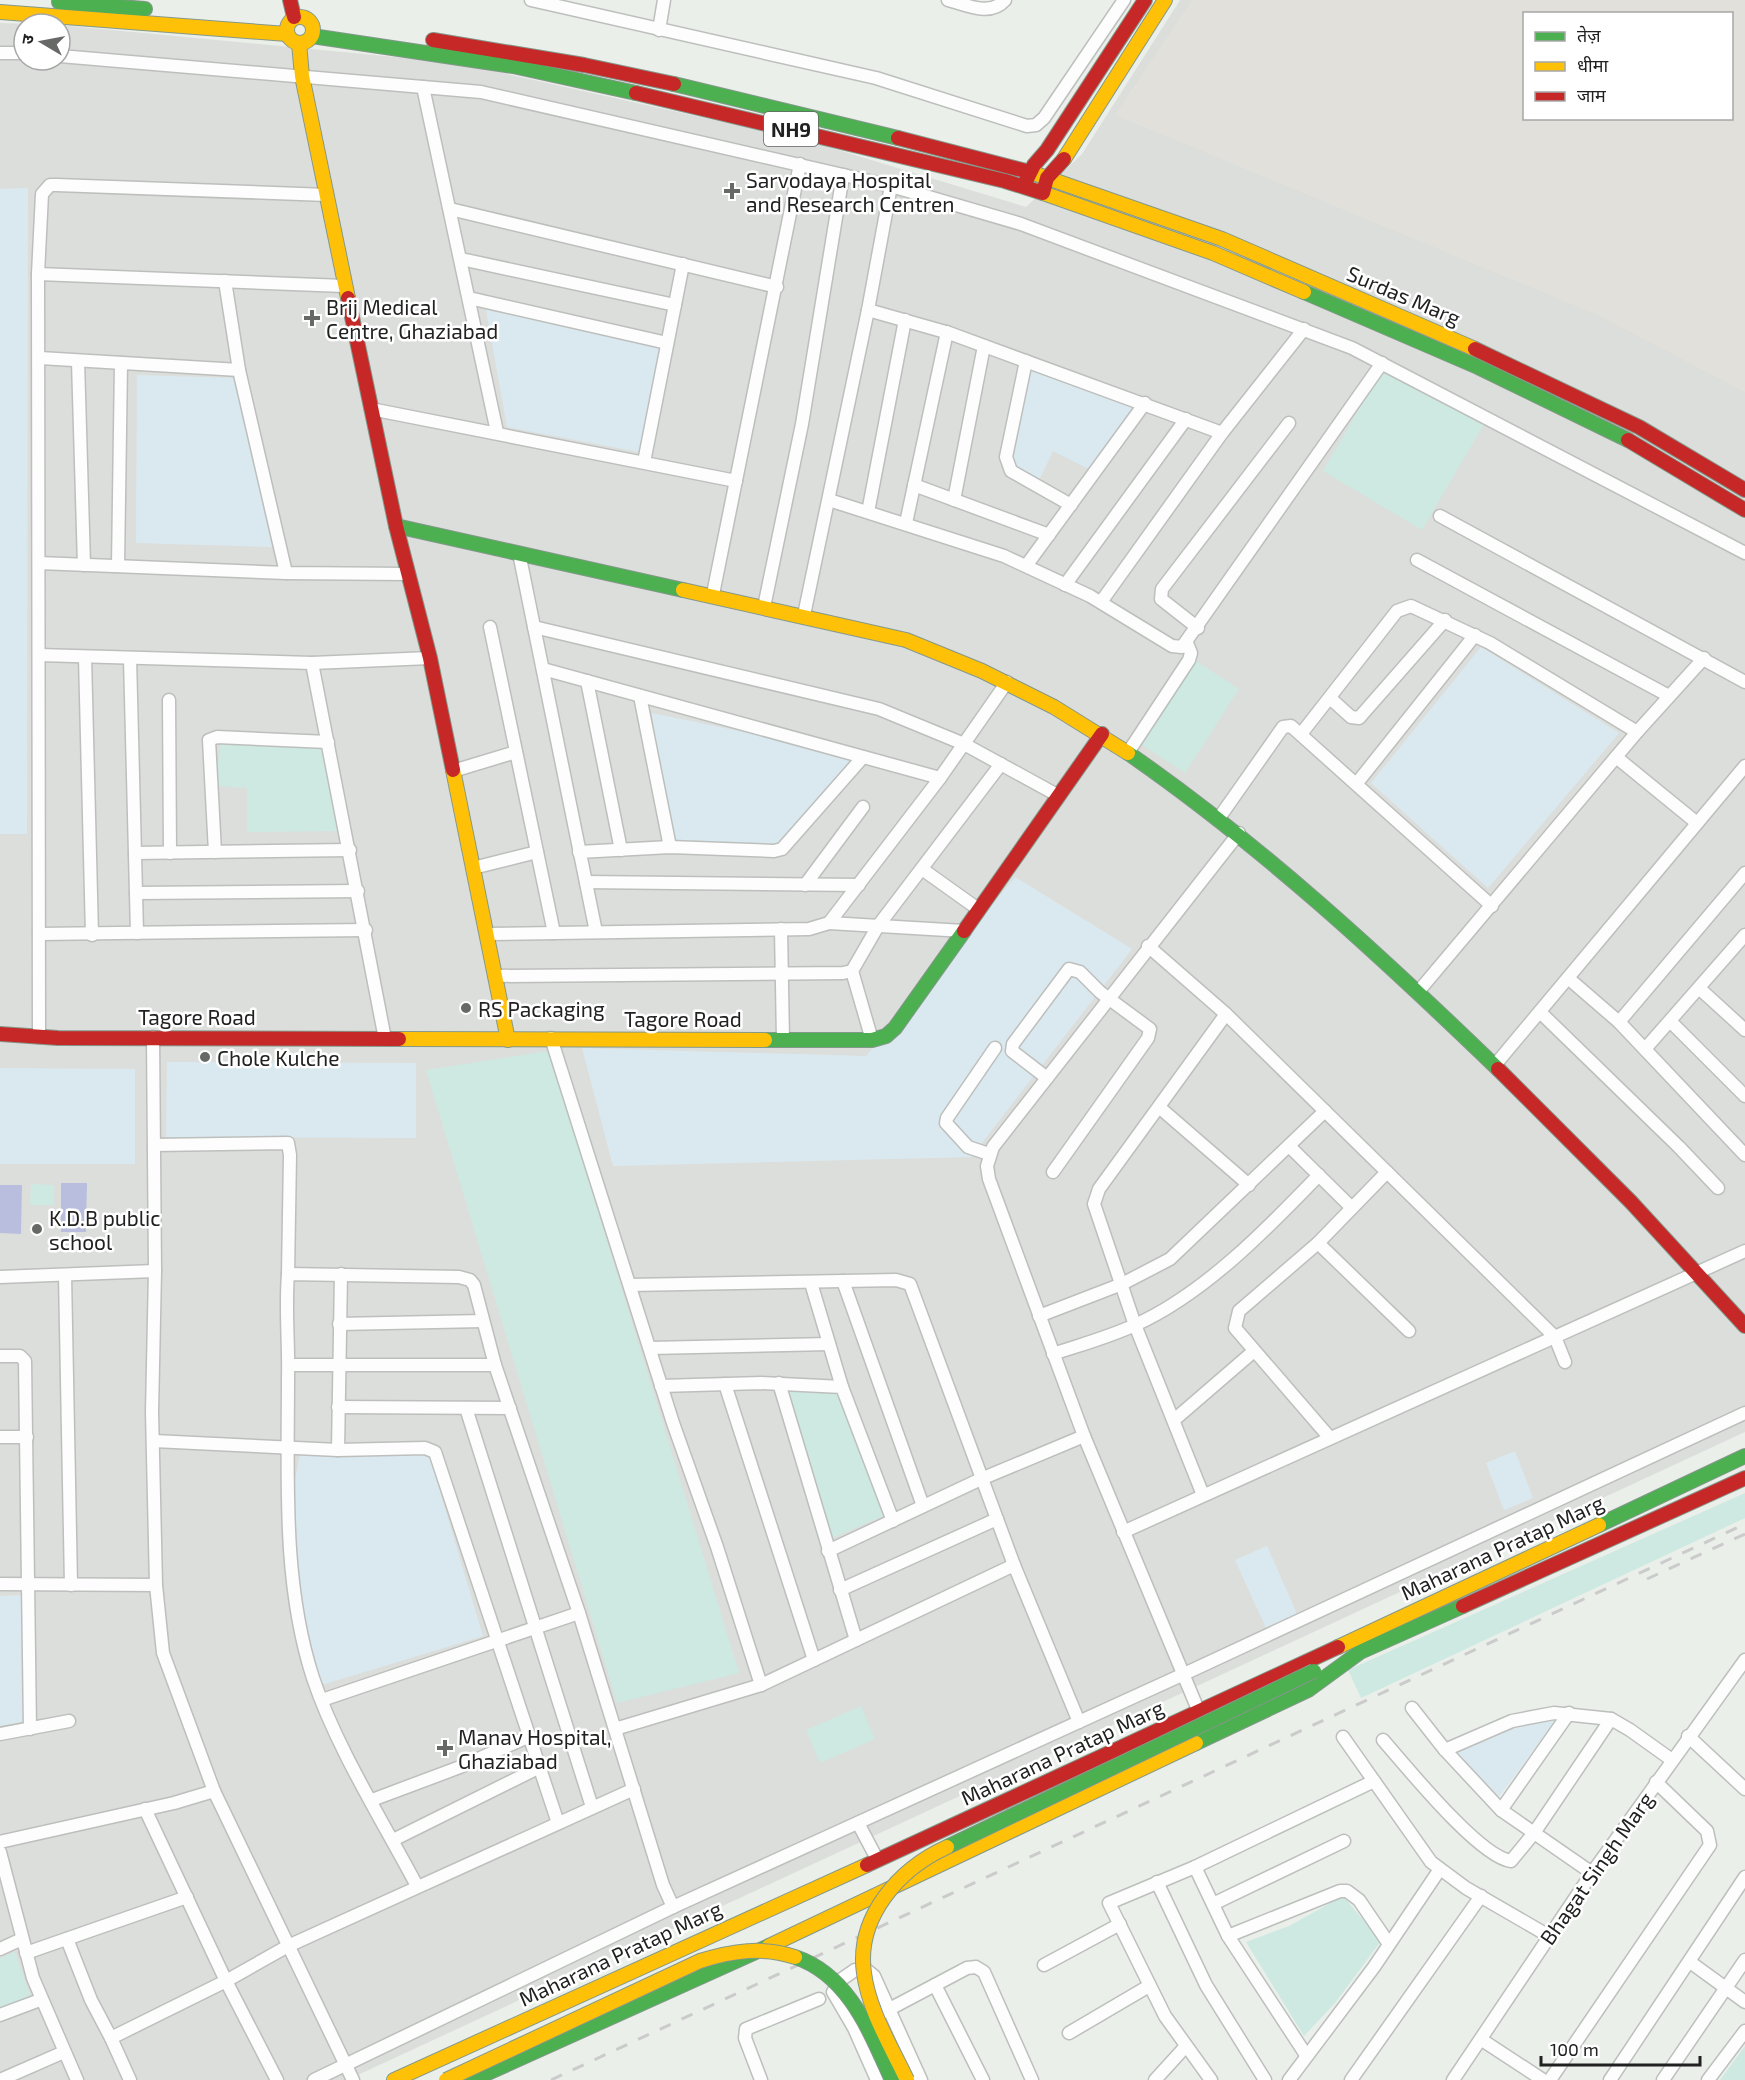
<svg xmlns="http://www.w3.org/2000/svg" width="1745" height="2080" font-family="'Exo 2','Noto Sans Devanagari',sans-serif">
<rect width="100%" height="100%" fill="#eaefea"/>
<path fill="#dcdedb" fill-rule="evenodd" d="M1180,0H1745V1432L347,2080H0V23L41,24H24V60H60V25L458,63L812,142L1026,207L1082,154ZM1524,14H1732V118H1524Z"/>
<path fill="#e1e0da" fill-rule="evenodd" d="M1192,0H1745V392L1598,315L1115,115ZM1524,14H1732V118H1524Z"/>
<g fill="#cde9e2">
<polygon points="1384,366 1484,424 1422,530 1323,471"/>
<polygon points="1193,659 1239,689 1185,773 1139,743"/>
<polygon points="220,744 326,744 340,831 247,832 247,788 216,786"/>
<polygon points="549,1051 739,1673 617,1703 426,1070"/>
<polygon points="31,1184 54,1185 54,1205 30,1205"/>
<polygon points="784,1387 838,1389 883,1516 830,1539"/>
<polygon points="1745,1493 1745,1518 1361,1698 1348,1670"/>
<polygon points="861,1706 875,1739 820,1763 806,1730"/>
<polygon points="1343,1896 1381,1941 1335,2003 1304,2036 1246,1942 1289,1926"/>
<polygon points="15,1952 31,1997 0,2008 0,1958"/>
<polygon points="1745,2046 1745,2080 1720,2080"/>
</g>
<g fill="#dae9f0">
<polygon points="28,188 27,834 0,834 0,189"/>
<polygon points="486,310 660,344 639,452 507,427"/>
<polygon points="1028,369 1133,407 1089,469 1053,451 1039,480 1014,468 1009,456"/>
<polygon points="137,375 235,378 272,547 136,543"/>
<polygon points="1481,647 1619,733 1488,888 1371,783"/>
<polygon points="652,713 863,757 774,854 670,847"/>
<polygon points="1015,877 1132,949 971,1157 613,1166 582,1048 866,1056"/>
<polygon points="167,1062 416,1063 416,1138 166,1137"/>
<polygon points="0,1068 135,1069 135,1164 0,1164"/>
<polygon points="1515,1451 1533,1498 1504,1510 1486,1463"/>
<polygon points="300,1454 429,1455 483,1636 325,1684 320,1682 295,1590 293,1491"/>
<polygon points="1267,1546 1297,1614 1266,1628 1235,1560"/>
<polygon points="22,1595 26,1721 0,1726 0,1596"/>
<polygon points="1557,1718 1499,1797 1456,1752 1504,1731"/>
</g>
<g fill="#b9bede">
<polygon points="61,1183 87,1183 86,1232 61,1232"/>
<polygon points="0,1185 22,1185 21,1234 0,1233"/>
</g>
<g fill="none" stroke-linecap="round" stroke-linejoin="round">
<g stroke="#bdbfbd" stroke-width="15">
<g id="street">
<polyline points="531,0 876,78 1027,126 1036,125 1044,118 1124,0"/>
<path d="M948,0C967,5 990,17 1005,0"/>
<polyline points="659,30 664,0"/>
<polyline points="0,53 24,53"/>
<polyline points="60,56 481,92 891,186 1021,224 1352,348 1745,553"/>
<polyline points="423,87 497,432"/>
<polyline points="450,209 777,287"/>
<polyline points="461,259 675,305"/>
<polyline points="38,274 344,286"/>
<polyline points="225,281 239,370 286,573"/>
<polyline points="469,298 667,343"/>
<polyline points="868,310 949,333 1222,433"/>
<polyline points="40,358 239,370"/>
<polyline points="78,361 84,565"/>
<polyline points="1026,361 1006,457 1011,471 1071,505"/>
<polyline points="371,409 736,481"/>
<polyline points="644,462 683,264"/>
<polyline points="914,485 1049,535"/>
<polyline points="829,500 1004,556 1090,596 1172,646 1182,647 1382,363"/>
<polyline points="954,500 984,346"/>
<polyline points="868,512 905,320"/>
<polyline points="1440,516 1745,682"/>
<polyline points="906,523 947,332"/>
<polyline points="519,553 596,932"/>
<polyline points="1417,560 1669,696"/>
<polyline points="39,563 286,573 407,574"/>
<polyline points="118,566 121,363"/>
<polyline points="1026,566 1145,403"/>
<polyline points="1065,585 1186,419"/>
<polyline points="713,594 800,164"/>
<polyline points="1101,602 1222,433 1304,329"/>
<polyline points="764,607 802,424 843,175"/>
<polyline points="804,615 868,310 891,186"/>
<polyline points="490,627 554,933"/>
<polyline points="534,627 879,709 964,744 1059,796"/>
<polyline points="1198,628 1161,599 1162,589 1289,423"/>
<polyline points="39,655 312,663 430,658"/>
<polyline points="85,657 92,935"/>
<polyline points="130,658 137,933"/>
<polyline points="312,663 385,1039"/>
<polyline points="543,669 940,778"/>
<polyline points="587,681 621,850"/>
<polyline points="640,696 670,847"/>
<polyline points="1330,698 1351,717 1359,718 1445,620"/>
<polyline points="169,700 170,853"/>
<polyline points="1301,734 1397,611 1411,606 1490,643 1637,732"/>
<polyline points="1129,751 1189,660 1191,653 1187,643"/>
<polyline points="1616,757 1697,823"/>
<polyline points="453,771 516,752"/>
<polyline points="1357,783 1475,635"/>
<polyline points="1219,818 1283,727 1291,726 1492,906"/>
<polyline points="215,852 209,740 217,737 328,742"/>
<polyline points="579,852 670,847 774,851 782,849 863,757"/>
<polyline points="135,853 350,850"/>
<polyline points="473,868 537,852"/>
<polyline points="922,869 978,909"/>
<polyline points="586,882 859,885"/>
<polyline points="805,885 863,807"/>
<polyline points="136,893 358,891"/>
<polyline points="829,923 964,931"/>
<polyline points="781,929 783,1040"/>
<polyline points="39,934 366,930"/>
<polyline points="487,934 809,929 829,923 940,778 1007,682"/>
<polyline points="1148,946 1226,1014 1555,1337 1565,1362"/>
<polyline points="852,971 872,1040"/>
<polyline points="495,976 843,973 852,971 878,926 1001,764"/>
<polyline points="1568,978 1619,1022 1745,1155"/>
<polyline points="1700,989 1745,1030"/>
<polyline points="1418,992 1637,732 1704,658"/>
<polyline points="1540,1012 1679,1147 1718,1188"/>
<polyline points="1619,1022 1745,873"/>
<polyline points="1672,1023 1745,1096"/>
<polyline points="39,1037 38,274 42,194 50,185 57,185 327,195"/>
<polyline points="153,1037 155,1271 152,1412 156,1585 163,1653 214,1791 353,2080"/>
<polyline points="551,1038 673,1423 717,1547 761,1685"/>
<polyline points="1645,1049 1745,935"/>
<polyline points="1495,1065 1745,766"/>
<polyline points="1047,1078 1012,1051 1013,1044 1069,969 1080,972 1100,992 1150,1029 1148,1038 1053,1172"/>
<polyline points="1159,1107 1249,1185"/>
<polyline points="154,1145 288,1143 290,1155 288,1274"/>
<polyline points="1289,1146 1352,1208"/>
<polyline points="989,1154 968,1147 946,1123 947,1118 995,1048"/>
<polyline points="1318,1243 1409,1331"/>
<polyline points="65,1275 71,1585"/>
<polyline points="0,1277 155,1271"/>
<polyline points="843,1281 923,1506"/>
<polyline points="811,1283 842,1387"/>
<polyline points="630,1285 896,1280 910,1284 1014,1565 1079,1722"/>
<polyline points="1039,1316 1122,1284 1170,1259 1325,1111"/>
<polyline points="339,1324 483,1321"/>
<polyline points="650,1348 829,1344"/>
<path d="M1053,1354C1080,1345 1109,1337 1135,1325C1204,1294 1267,1229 1319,1175"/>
<polyline points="0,1356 20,1356 25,1361 30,1729"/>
<polyline points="289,1365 495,1365"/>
<polyline points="779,1383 856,1640"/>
<polyline points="725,1384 814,1660"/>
<polyline points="661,1386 761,1383 842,1387 893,1521"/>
<polyline points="338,1407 510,1408"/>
<polyline points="466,1408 592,1807"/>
<polyline points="1174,1420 1254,1351"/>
<polyline points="0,1437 27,1437"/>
<polyline points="1330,1438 1235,1328 1239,1311 1318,1243 1387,1172"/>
<polyline points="154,1441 338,1450 425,1448 435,1452 558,1823"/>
<polyline points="338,1450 341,1274"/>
<polyline points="1203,1495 1135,1325 1094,1204 1099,1189 1226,1014"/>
<polyline points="1123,1532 1745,1251"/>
<polyline points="828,1551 981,1479 1084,1436"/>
<polyline points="0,1584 156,1585"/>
<polyline points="840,1590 997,1519"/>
<polyline points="322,1700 579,1613"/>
<polyline points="1412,1708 1445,1750 1501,1810 1592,1873"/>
<polyline points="1199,1712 1084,1436 989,1179 987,1166 993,1147 1239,833"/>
<polyline points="615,1729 761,1685 1014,1565"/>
<polyline points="0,1734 69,1721"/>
<polyline points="1688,1736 1745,1789"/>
<polyline points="1343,1737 1431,1862 1466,1888 1549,1936"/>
<path d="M1383,1740C1406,1766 1479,1857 1511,1861L1534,1833L1611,1719"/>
<polyline points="1445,1750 1512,1721 1554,1713 1611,1719 1630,1730 1672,1760"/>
<polyline points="372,1800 460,1767 530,1736"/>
<polyline points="145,1809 226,1981 277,2080"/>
<polyline points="1501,1810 1569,1713"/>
<polyline points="858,1823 877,1859"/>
<polyline points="393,1840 540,1767"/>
<polyline points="0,1842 174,1803 214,1791"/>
<polyline points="0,1852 33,1978 77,2080"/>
<polyline points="1195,1867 1228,1936 1306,2055"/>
<polyline points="1157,1882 1206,1985 1265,2080"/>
<path d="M417,1886C382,1820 336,1747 313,1678C282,1583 288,1477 288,1379C289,1344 285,1309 288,1274L459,1277L470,1280L474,1285L495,1365L579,1613L663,1885L673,1907"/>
<polyline points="1213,1904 1344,1841"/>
<polyline points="1228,1936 1340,1891 1347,1891 1359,1900 1389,1944"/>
<polyline points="67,1939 91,2000 111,2038"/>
<polyline points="0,1949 22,1939"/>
<polyline points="26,1953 187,1897"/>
<polyline points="1690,1962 1745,2002"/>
<polyline points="1044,1965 1120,1924"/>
<polyline points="935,1985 983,2080"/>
<polyline points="882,2013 967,1968 976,1967 984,1972 1032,2080"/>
<polyline points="0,2015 40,2000"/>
<polyline points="1069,2033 1149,1986"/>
<polyline points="1482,2040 1543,2080"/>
<polyline points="0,2080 64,2052"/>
<polyline points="130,2080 111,2038 226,1981 288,1946 634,1789"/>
<polyline points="314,2080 673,1907 1184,1674 1745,1413"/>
<polyline points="761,2080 745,2038 746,2029 819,1999"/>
<polyline points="877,2080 854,2028 833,1992 839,1981 855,1970 868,1971 874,1976 921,2080"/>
<polyline points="1155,2080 1186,2046"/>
<polyline points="1211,2080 1165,2016 1109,1903 1195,1867 1374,1781"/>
<polyline points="1289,2080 1374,1967 1440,1869"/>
<polyline points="1351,2080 1481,1896"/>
<polyline points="1453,2080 1592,1873 1745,1660"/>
<polyline points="1550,2080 1710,1845 1707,1831 1656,1782"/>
<polyline points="1610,2080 1745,1877"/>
<polyline points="1663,2080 1745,1960"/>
<polyline points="1708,2080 1745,2031"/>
</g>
</g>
<g stroke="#84988b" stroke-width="16">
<g id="fast">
<polyline points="59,2 145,9"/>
<polyline points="312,36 513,66 636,93"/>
<polyline points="674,84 898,138"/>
<polyline points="1304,292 1478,367 1628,440"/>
<polyline points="396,526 683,590"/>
<path d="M1128,753C1262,846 1381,956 1498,1069"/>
<polyline points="765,1040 872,1040 886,1036 895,1028 964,931"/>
<polyline points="1599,1525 1745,1456"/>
<polyline points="1196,1743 1308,1690 1360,1652 1463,1606"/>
<polyline points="472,2080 769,1946"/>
</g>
</g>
<g stroke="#84988b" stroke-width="16">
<g id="slow">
<polyline points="0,12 287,34"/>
<circle cx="300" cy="30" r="13"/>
<polyline points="299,43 302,76 348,298"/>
<polyline points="1064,159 1165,0"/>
<polyline points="1036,174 1222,239 1475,349"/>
<polyline points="1043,193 1213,253 1304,292"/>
<polyline points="683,590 906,640 982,671 1054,707 1128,753"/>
<polyline points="453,770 508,1040"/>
<polyline points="399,1039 765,1040"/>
<polyline points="1338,1647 1599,1525"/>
<polyline points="769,1946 1196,1743"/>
<polyline points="394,2080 867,1865"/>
</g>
</g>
<g stroke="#84988b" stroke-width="16">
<g id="jam">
<polyline points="290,0 294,17"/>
<polyline points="433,40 584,65 674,84"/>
<polyline points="636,93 1005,181 1043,193 1047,178 1064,159"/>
<polyline points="898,138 1030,172"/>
<polyline points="1024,185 1034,165 1047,150 1145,0"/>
<polyline points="348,298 396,526 430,658 453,770"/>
<polyline points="1475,349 1639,427 1745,490"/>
<polyline points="1628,440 1745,510"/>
<polyline points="964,931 1102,734"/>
<polyline points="0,1034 58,1038 399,1039"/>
<polyline points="1498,1069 1631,1202 1745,1326"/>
<polyline points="1463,1606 1745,1478"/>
<polyline points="867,1865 1338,1647"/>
</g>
</g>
<use href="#street" stroke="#fcfdfc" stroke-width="12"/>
<use href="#fast" stroke="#4caf50" stroke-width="14"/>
<use href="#slow" stroke="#ffc107" stroke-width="14"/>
<use href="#jam" stroke="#c62828" stroke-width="14"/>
<g stroke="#cbcbcb" stroke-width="3" stroke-dasharray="12 12" stroke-linecap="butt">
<polyline points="1647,1579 1745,1534"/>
<polyline points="551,2080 1745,1524"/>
</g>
<g stroke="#84988b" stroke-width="16" stroke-linecap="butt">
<g id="fast-bridge">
<polyline points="947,1847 1314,1671"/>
<path d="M795,1957C849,1975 870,2032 892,2080"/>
</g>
</g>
<g stroke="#84988b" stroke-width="16" stroke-linecap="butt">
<g id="slow-bridge">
<path d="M446,2080L700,1961C732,1951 763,1946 795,1957"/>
<path d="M907,2080C891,2046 869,2011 864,1973C856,1917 899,1869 947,1847"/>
</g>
</g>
<use href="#fast-bridge" stroke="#4caf50" stroke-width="14"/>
<use href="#slow-bridge" stroke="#ffc107" stroke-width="14"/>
</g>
<g fill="#676967" stroke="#fff" stroke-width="2">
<path d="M729 182h6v6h6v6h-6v6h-6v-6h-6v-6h6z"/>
<path d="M309 309h6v6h6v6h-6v6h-6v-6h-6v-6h6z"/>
<circle cx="466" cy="1008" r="6"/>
<circle cx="205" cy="1057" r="6"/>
<circle cx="37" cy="1229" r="6"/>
<path d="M442 1739h6v6h6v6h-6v6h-6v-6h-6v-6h6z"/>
</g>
<g text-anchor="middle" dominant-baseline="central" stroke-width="5" stroke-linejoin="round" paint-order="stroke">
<rect fill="#fff" stroke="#646464" stroke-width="1.5" x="764" y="112" width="54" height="34" rx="4.5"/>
<g font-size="20" font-weight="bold" fill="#212121">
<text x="791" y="129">NH9</text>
</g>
<g font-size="21" fill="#212121" stroke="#fff" text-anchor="start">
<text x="746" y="179">Sarvodaya Hospital<tspan x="746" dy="24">and Research Centren</tspan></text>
<text x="326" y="306">Brij Medical<tspan x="326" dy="24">Centre, Ghaziabad</tspan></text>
<text x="478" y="1008">RS Packaging</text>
<text x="217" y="1057">Chole Kulche</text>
<text x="49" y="1217">K.D.B public<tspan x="49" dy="24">school</tspan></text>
<text x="458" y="1736">Manav Hospital,<tspan x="458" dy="24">Ghaziabad</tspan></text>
</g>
<g font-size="21" fill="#212121" stroke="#fff">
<text transform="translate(1404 295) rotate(23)">Surdas Marg</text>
<text x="197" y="1016">Tagore Road</text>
<text x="683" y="1018">Tagore Road</text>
<text transform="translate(1502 1547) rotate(-25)">Maharana Pratap Marg</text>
<text transform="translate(1062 1752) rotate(-25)">Maharana Pratap Marg</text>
<text transform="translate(1596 1868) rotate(-55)">Bhagat Singh Marg</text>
<text transform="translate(620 1953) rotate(-25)">Maharana Pratap Marg</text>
</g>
</g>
<rect x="1523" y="12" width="210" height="108" fill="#ffffff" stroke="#a6a6a6" stroke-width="1.5"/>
<rect x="1535" y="32" width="30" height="9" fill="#4caf50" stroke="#a6a6a6" stroke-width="1.5"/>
<text x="1577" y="42" font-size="18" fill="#212121">तेज़</text>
<rect x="1535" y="62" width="30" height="9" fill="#ffc107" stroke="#a6a6a6" stroke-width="1.5"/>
<text x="1577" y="72" font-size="18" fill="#212121">धीमा</text>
<rect x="1535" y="92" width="30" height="9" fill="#c62828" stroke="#a6a6a6" stroke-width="1.5"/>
<text x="1577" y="102" font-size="18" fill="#212121">जाम</text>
<g transform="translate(42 42) rotate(280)"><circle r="28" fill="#ffffff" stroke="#a6a6a6" stroke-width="1.5"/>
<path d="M0-4.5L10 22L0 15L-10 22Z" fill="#676967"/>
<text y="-9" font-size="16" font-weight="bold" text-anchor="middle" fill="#212121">उ</text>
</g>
<path d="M1541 2056v9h159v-9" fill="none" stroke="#212121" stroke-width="3"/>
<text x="1550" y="2056" font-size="18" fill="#212121" stroke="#ffffff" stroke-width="4.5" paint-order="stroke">100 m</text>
</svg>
